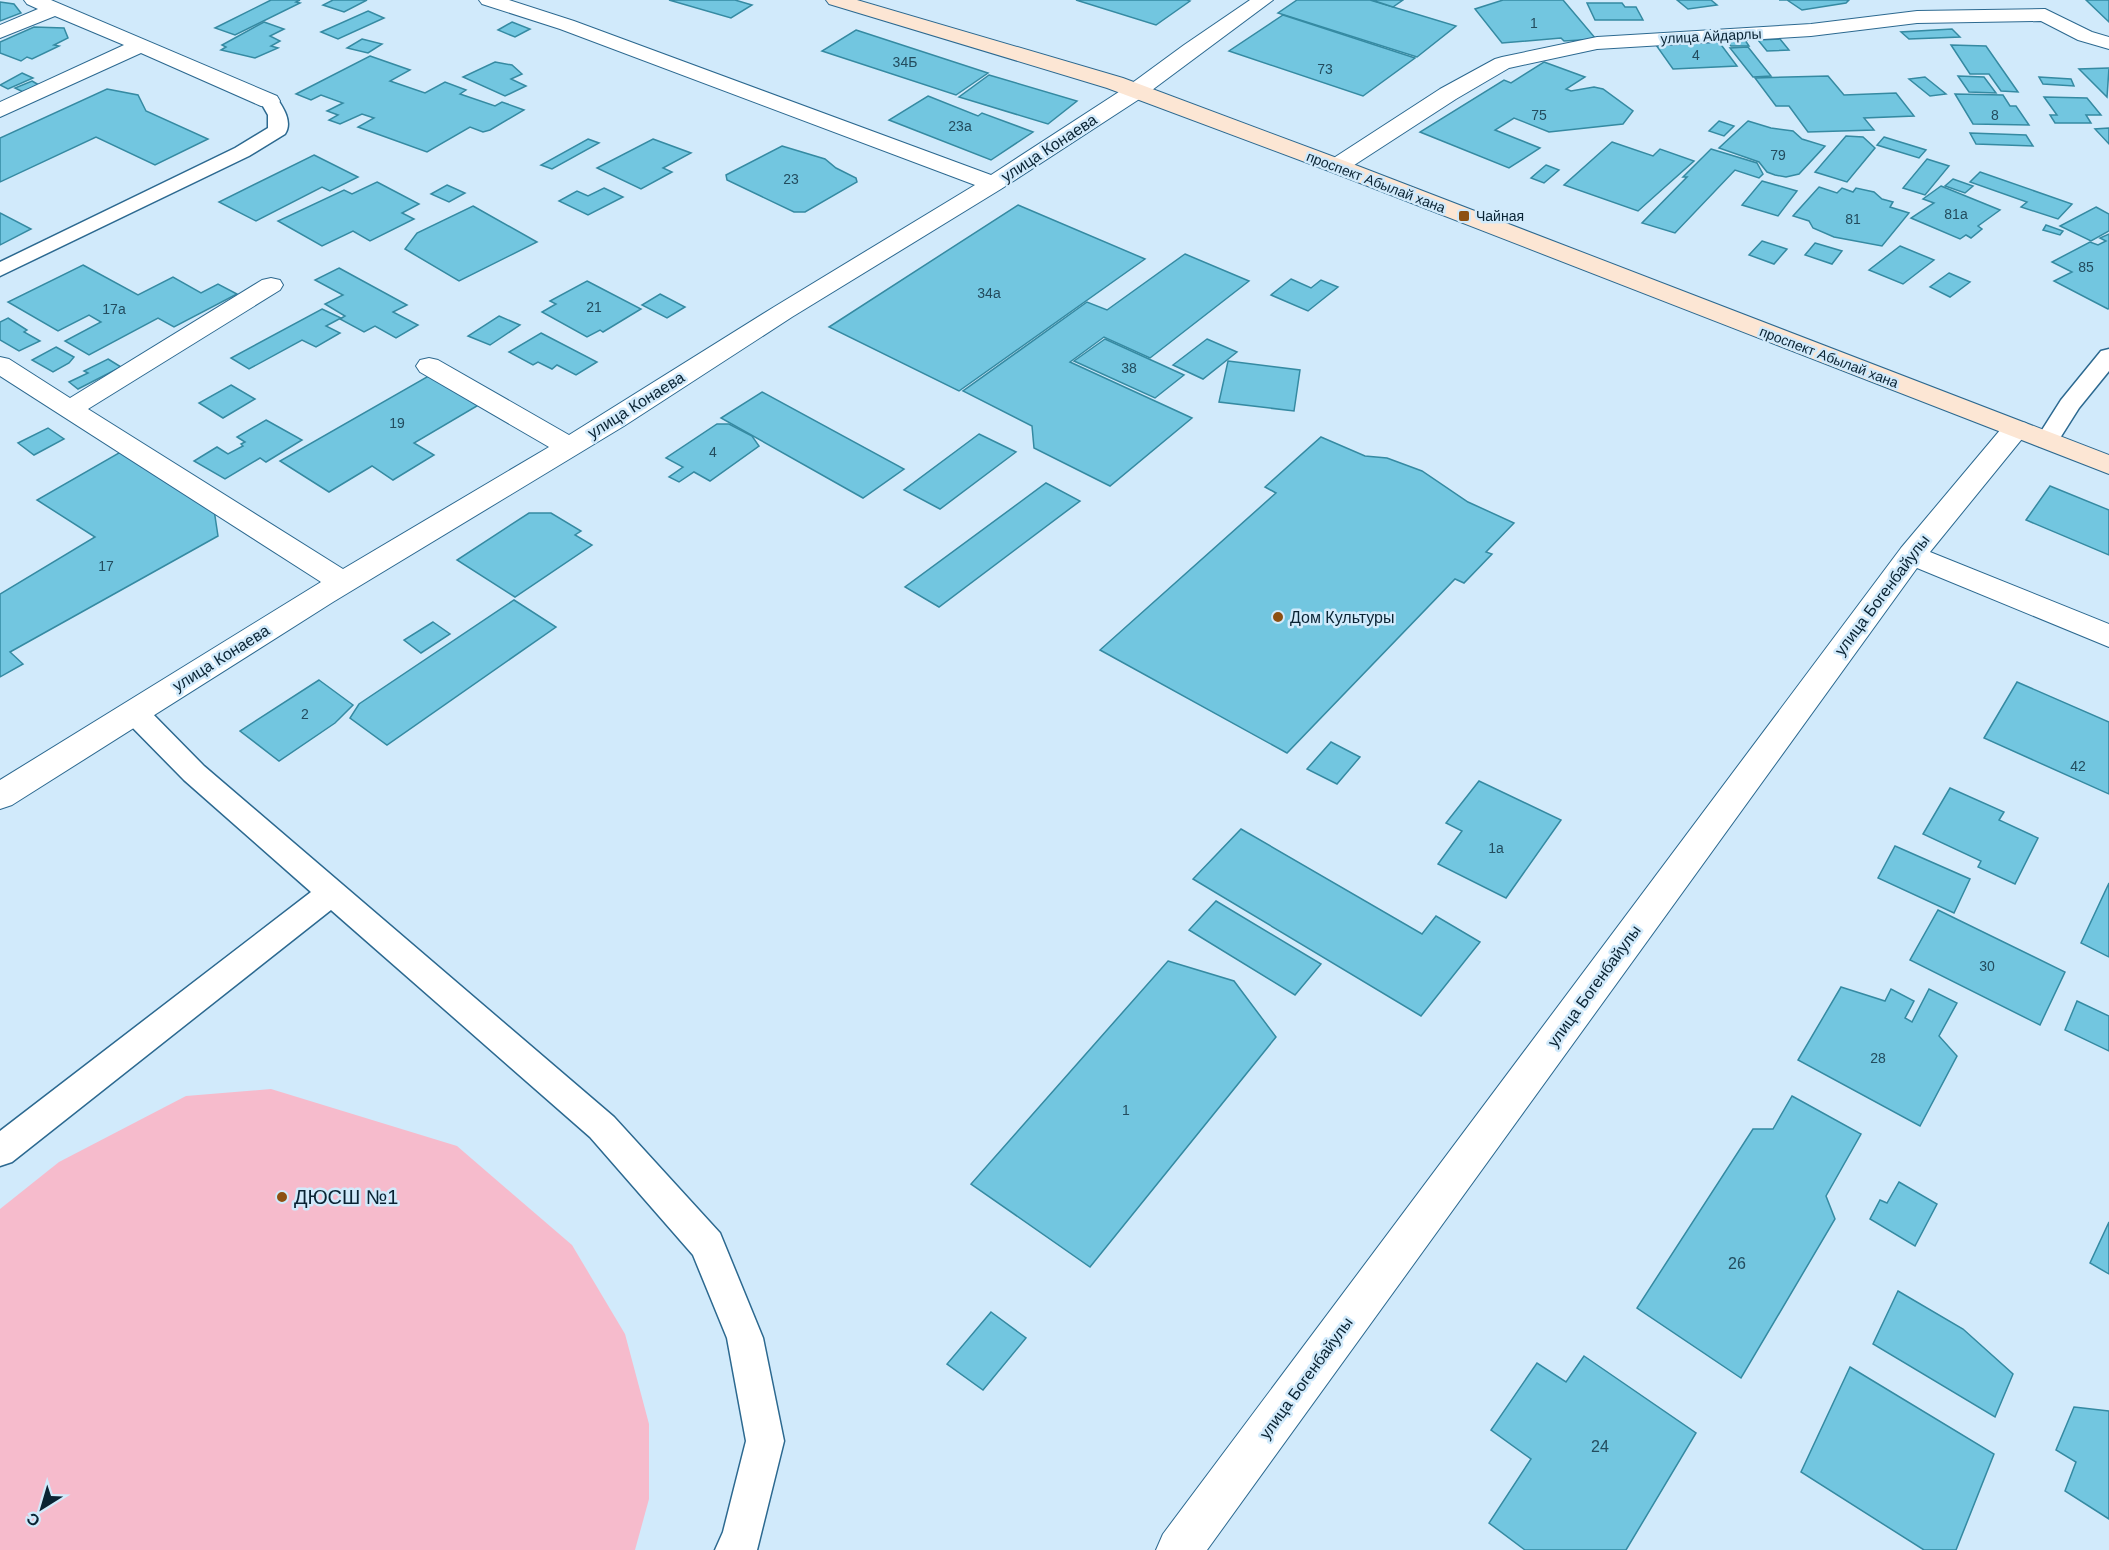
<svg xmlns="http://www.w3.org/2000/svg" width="2109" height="1550" font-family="Helvetica,sans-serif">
<rect width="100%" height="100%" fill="#d1eafb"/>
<polygon fill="#f6bbcc" points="271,1089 457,1146 572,1245 625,1334 649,1424 649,1499 635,1550 0,1550 0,1209 59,1162 186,1096"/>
<g fill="#72c6e0" stroke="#358aa2" stroke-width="1.5">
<polygon points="271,0 300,0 296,2 300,3 235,35 215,28"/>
<polygon points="333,0 367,0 344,12 323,5"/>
<polygon points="669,0 735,0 752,5 731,18"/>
<polygon points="1076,0 1187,0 1190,1 1156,25"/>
<polygon points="1297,0 1370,0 1456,26 1417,57 1278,13"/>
<polygon points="1372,0 1403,0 1393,7"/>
<polygon points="1503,0 1563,0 1596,39 1564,41 1561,38 1502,43 1475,9"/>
<polygon points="1677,0 1711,0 1717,5 1688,9"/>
<polygon points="1779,0 1849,0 1846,3 1802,10 1787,0"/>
<polygon points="2086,0 2109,0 2109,22"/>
<polygon points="0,2 14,4 21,13 0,21"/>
<polygon points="1587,3 1622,3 1625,7 1636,7 1643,20 1595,20"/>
<polygon points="368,11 384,18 338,39 321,32"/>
<polygon points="1283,15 1415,58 1363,96 1229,51"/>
<polygon points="264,22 284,29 270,36 280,41 271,46 278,48 255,58 221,50 226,47 222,45"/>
<polygon points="512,22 530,29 515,37 498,30"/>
<polygon points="34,27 64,28 68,38 54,45 59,46 32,59 27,57 21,61 0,53 0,42"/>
<polygon points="1952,29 1960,37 1909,39 1901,32"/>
<polygon points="856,30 988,73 956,95 822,51"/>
<polygon points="362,39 382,44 368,53 347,48"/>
<polygon points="1780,39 1789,50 1767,51 1758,40"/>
<polygon points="1726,40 1745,40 1749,46 1731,46"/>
<polygon points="1719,42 1737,66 1673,69 1656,45"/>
<polygon points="1951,45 1986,46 2018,92 2001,91 1989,74 1970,74"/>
<polygon points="1748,47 1771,76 1753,77 1730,48"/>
<polygon points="370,56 410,70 390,81 425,93 445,82 466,90 460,94 495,106 502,102 524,110 490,130 483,132 470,127 427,152 358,127 374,118 362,114 340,124 329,120 338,115 327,111 343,103 321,95 311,100 296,94"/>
<polygon points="495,62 512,65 522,74 511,79 526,86 505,96 463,77"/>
<polygon points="1544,62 1585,77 1566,89 1571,91 1594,87 1603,89 1633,111 1623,124 1549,132 1514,118 1495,130 1540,148 1509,168 1420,132 1504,80 1511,83"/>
<polygon points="2109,68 2107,97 2079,69"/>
<polygon points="22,73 33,78 8,89 0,85"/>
<polygon points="989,75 1077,101 1048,124 959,97"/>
<polygon points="1828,76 1844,95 1896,93 1914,116 1864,118 1874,130 1808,132 1789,106 1776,106 1755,78"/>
<polygon points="1958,76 1984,77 1996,93 1969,92"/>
<polygon points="1925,77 1946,94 1930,96 1909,79"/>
<polygon points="2039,77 2071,79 2074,86 2043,84"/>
<polygon points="32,81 39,85 23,92 15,88"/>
<polygon points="107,89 138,95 146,111 208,139 155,165 96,137 0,182 0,138"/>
<polygon points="1955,94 2003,95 2010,106 2016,106 2029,125 1973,124"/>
<polygon points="928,96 978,116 982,113 1033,132 991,160 889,120"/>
<polygon points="2044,97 2087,98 2101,115 2086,115 2091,123 2055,123 2050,115 2057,115"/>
<polygon points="1719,121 1734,126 1724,136 1709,131"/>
<polygon points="1748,121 1771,128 1793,131 1802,139 1825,146 1799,174 1786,177 1775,175 1767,172 1759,162 1719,148"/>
<polygon points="2109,128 2109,144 2095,129"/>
<polygon points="1970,133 2026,135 2033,146 1976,144"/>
<polygon points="1846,136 1863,137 1875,148 1847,182 1815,172"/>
<polygon points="1884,137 1926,150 1919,158 1877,145"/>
<polygon points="588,139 599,143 552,169 541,165"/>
<polygon points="653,139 691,153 663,168 672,172 641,189 597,168"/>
<polygon points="1612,142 1653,156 1660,149 1694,161 1638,211 1564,185"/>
<polygon points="782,146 825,159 836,168 856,178 857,182 805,212 794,212 727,180 726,175"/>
<polygon points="1711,149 1757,163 1763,174 1759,178 1735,170 1675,233 1642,223 1687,177 1683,177"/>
<polygon points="314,155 358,177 330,191 322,187 256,221 219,202"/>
<polygon points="1927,159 1949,166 1925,195 1903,188"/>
<polygon points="1546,165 1559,170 1544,183 1531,178"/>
<polygon points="1980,172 2072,204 2058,219 2021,207 2027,202 1970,182"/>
<polygon points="1953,179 1973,186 1965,193 1945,186"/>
<polygon points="1762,181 1797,191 1778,216 1742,205"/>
<polygon points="377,182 419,204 402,213 414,219 370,241 353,231 322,246 278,221 344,190 352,194"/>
<polygon points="447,185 465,193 449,202 431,194"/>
<polygon points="1941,186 2000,210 1978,226 1982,229 1971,238 1966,235 1960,239 1911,218 1934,203 1923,199"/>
<polygon points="1819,187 1837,193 1842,188 1853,192 1856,188 1874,192 1882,199 1893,202 1890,207 1909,213 1882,246 1834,237 1813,228 1809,221 1793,216"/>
<polygon points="604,188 623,197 588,215 559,201 577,191 588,196"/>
<polygon points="1018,205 1145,259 959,391 829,327"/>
<polygon points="473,206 537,242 459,281 405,249 417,233"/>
<polygon points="2096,207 2109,214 2109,231 2091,241 2060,226"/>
<polygon points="0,213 31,229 0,245"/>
<polygon points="2046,225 2063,231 2060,235 2043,230"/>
<polygon points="2109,234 2109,308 2108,309 2054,281 2072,272 2052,262 2090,242 2098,245 2106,241 2100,238"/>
<polygon points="1762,241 1787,249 1774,264 1749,255"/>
<polygon points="1815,243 1842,251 1832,264 1805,255"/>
<polygon points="1900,246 1934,260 1903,284 1869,270"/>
<polygon points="1185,254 1249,281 1150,358 1104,337 1070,362 1192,418 1110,486 1034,448 1032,426 963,391 1087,302 1107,310"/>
<polygon points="83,265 138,295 173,277 201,293 218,284 237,294 174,327 158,318 89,355 65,341 101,322 89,315 58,331 8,302"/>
<polygon points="339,268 407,305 393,312 418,325 396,338 375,326 364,332 340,319 345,316 325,304 343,295 315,280"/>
<polygon points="1949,273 1970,282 1950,297 1930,287"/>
<polygon points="1291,279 1311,288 1321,280 1338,287 1308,311 1271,295"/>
<polygon points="587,281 641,309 603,332 600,330 587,337 542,312 556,304 550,301"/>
<polygon points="660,294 685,307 667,318 642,305"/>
<polygon points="322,309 341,318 326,326 340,333 316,347 302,340 249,369 231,358"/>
<polygon points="499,316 520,325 490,345 468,336"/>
<polygon points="8,318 27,330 24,332 40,341 19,351 0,340 0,322"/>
<polygon points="541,333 597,362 576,375 557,365 552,369 538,362 533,365 509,352"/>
<polygon points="1105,339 1184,375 1155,398 1074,361"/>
<polygon points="1207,339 1237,352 1203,379 1173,365"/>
<polygon points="56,347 74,357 69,363 53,372 32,360"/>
<polygon points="108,359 121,367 78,389 69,382 88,373 84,371"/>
<polygon points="1228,361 1300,370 1294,411 1219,402"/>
<polygon points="432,374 482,403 414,443 434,455 393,480 372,466 329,492 280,461"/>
<polygon points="231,385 255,399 223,418 199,403"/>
<polygon points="762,392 904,469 863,498 721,418"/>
<polygon points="266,420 302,440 266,462 260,458 225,479 194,461 217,447 228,454 243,446 241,444 245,442 237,437"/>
<polygon points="717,424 729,424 752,436 759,446 710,481 694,472 679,482 669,477 683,467 666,458"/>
<polygon points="48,428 64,439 34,455 18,443"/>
<polygon points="979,434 1016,452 940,509 904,490"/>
<polygon points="1321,437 1365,456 1387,458 1422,471 1468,502 1514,523 1486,552 1492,554 1464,583 1455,579 1287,753 1100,650 1276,493 1265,487"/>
<polygon points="124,450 213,503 218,536 10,652 23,664 0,677 0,594 95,537 37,500"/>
<polygon points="1046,483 1080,501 939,607 905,587"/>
<polygon points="2050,486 2109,510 2109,555 2026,520"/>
<polygon points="529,513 551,513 581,531 575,535 592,545 515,597 457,560"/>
<polygon points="514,600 556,627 387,745 350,718 359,704"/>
<polygon points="433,622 450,634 421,653 404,640"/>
<polygon points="319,680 353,705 335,723 279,761 240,731"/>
<polygon points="2017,682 2109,722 2109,794 1984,738"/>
<polygon points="1331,742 1360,757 1337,784 1307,769"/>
<polygon points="1479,781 1561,820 1506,898 1438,864 1462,831 1446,823"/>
<polygon points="1950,788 2004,812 1999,820 2038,838 2015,884 1978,867 1981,861 1923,834"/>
<polygon points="1241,829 1422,934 1436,916 1480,942 1421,1016 1193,879"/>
<polygon points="1895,846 1970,879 1954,913 1878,878"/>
<polygon points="2109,883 2109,957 2081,943"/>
<polygon points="1216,901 1321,964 1295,995 1189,930"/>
<polygon points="1938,910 2065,972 2040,1025 1910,960"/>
<polygon points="1168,961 1234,981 1276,1037 1090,1267 971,1184"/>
<polygon points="1841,987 1885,1001 1891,989 1914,1001 1905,1018 1912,1022 1929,989 1957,1003 1939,1036 1957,1056 1920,1126 1798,1060"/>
<polygon points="2077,1001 2109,1016 2109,1051 2065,1030"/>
<polygon points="1792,1096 1861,1134 1826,1196 1835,1219 1741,1378 1637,1308 1753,1129 1773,1129"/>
<polygon points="1899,1182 1937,1204 1915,1246 1870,1219 1880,1200 1887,1203"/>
<polygon points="2109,1222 2109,1274 2090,1263"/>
<polygon points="1898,1291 1963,1329 2013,1374 1995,1417 1873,1344"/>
<polygon points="991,1312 1026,1338 983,1390 947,1364"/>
<polygon points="1584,1356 1696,1433 1626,1550 1525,1550 1489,1523 1531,1459 1491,1430 1537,1363 1566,1382"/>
<polygon points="1850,1367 1994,1454 1956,1550 1924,1550 1801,1472"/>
<polygon points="2074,1407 2109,1411 2109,1519 2065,1491 2076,1462 2056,1450"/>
</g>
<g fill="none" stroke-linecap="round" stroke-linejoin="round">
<g stroke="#2c6990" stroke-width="3">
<g id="service">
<path d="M269,95L276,97C283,107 293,122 285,134L249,156L0,276V262L235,148L268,128V115L260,101L262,97Z"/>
<polygon points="2109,349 2109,371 2079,408 2055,446 2047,448 2039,446 2035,441 2061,400 2101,351"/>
<polygon points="134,702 144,705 204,766 614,1117 720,1233 763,1338 784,1441 757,1550 715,1550 723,1532 746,1441 727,1338 693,1255 590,1137 331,910 12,1162 0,1166 0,1131 311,892 184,780 124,719 120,712 124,705"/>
</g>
</g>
<g stroke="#2c6990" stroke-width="2">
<g id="minor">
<polygon points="24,0 51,0 277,96 280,101 277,106 269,107 261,106 141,53 0,117 0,102 124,45 55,16 0,38 0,25 38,9 27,4"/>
<polygon points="479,0 509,0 574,21 991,175 1128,86 1136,85 1144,86 1147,91 1144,96 1001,189 792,317 624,426 333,602 12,805 0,809 0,780 321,582 0,376 0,357 9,359 70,398 262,280 271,278 280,280 283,285 280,290 88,409 343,569 549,447 420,372 416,366 420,360 429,358 438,360 569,435 774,307 975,185 560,29 482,4"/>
<polygon points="2045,9 2092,32 2109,37 2109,49 2078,40 2041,21 1917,23 1811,36 1597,49 1509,68 1456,99 1345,171 1337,173 1329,171 1326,166 1329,161 1440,89 1495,59 1502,57 1597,37 1811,24 1917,11"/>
<polygon points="2016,421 2026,423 2030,429 1930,552 2109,624 2109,647 1917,568 1207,1550 1156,1550 1163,1534 1901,548 2006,423"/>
</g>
</g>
<g stroke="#2c6990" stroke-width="2">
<polygon id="tertiary" points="1250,0 1273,0 1144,96 1136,97 1128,96 1125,91 1128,86 1184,45"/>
</g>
<g stroke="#2c6990" stroke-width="2">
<polygon id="secondary" points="826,0 857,0 1123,78 1345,161 2109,455 2109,474 1329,171 1107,88 829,4"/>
</g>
<use href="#service" fill="#fff" fill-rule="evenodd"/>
<use href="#minor" fill="#fff" fill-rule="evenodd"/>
<use href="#tertiary" fill="#fff" fill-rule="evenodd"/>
<use href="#secondary" fill="#fce6d4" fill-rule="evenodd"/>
</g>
<g fill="#8d5012" stroke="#d1eafb" stroke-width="2">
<rect x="1458" y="210" width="12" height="12" rx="3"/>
<circle cx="1278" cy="617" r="6"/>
<circle cx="282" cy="1197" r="6"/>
</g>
<g text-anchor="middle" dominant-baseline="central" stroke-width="5" stroke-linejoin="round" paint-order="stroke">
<g font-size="14" fill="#234c5e">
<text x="1534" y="23">1</text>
<text x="1696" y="55">4</text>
<text x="905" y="62">34Б</text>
<text x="1325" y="69">73</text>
<text x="1539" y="115">75</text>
<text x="1995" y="115">8</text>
<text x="960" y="126">23а</text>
<text x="1778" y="155">79</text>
<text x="791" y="179">23</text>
<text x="1956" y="214">81а</text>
<text x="1853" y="219">81</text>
<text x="2086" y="267">85</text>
<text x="989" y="293">34а</text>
<text x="594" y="307">21</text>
<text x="114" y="309">17а</text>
<text x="1129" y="368">38</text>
<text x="397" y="423">19</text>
<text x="713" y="452">4</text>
<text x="106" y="566">17</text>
<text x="305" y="714">2</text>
<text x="2078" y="766">42</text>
<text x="1496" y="848">1а</text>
<text x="1987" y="966">30</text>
<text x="1878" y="1058">28</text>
<text x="1126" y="1110">1</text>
</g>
<g font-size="14" fill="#092333" stroke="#d1eafb">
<text transform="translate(1711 36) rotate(-3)">улица Айдарлы</text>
<text transform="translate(1376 182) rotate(21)">проспект Абылай хана</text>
<text transform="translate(1829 357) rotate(21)">проспект Абылай хана</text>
</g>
<g font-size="14" fill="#092333" stroke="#d1eafb" text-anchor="start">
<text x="1476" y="216">Чайная</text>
</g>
<g font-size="16" fill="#092333" stroke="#d1eafb">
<text transform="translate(1049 148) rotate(-33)">улица Конаева</text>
<text transform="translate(636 405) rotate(-32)">улица Конаева</text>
<text transform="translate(1882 595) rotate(-53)">улица Богенбайулы</text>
<text transform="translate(221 658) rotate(-32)">улица Конаева</text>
<text transform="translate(1594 986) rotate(-54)">улица Богенбайулы</text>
<text transform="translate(1306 1378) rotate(-54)">улица Богенбайулы</text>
</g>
<g font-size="16" fill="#092333" stroke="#d1eafb" text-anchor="start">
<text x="1290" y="617">Дом Культуры</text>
</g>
<g font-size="16" fill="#234c5e">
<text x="1737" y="1263">26</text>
<text x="1600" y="1446">24</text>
</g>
<g font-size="20" fill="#092333" stroke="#d1eafb" text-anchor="start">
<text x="294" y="1197">ДЮСШ №1</text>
</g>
</g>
<g transform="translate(42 1508) rotate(217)" stroke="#d1eafb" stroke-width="4.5" paint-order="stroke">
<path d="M0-4.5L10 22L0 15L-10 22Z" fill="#092333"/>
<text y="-9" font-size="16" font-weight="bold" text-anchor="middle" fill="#092333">С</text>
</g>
</svg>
